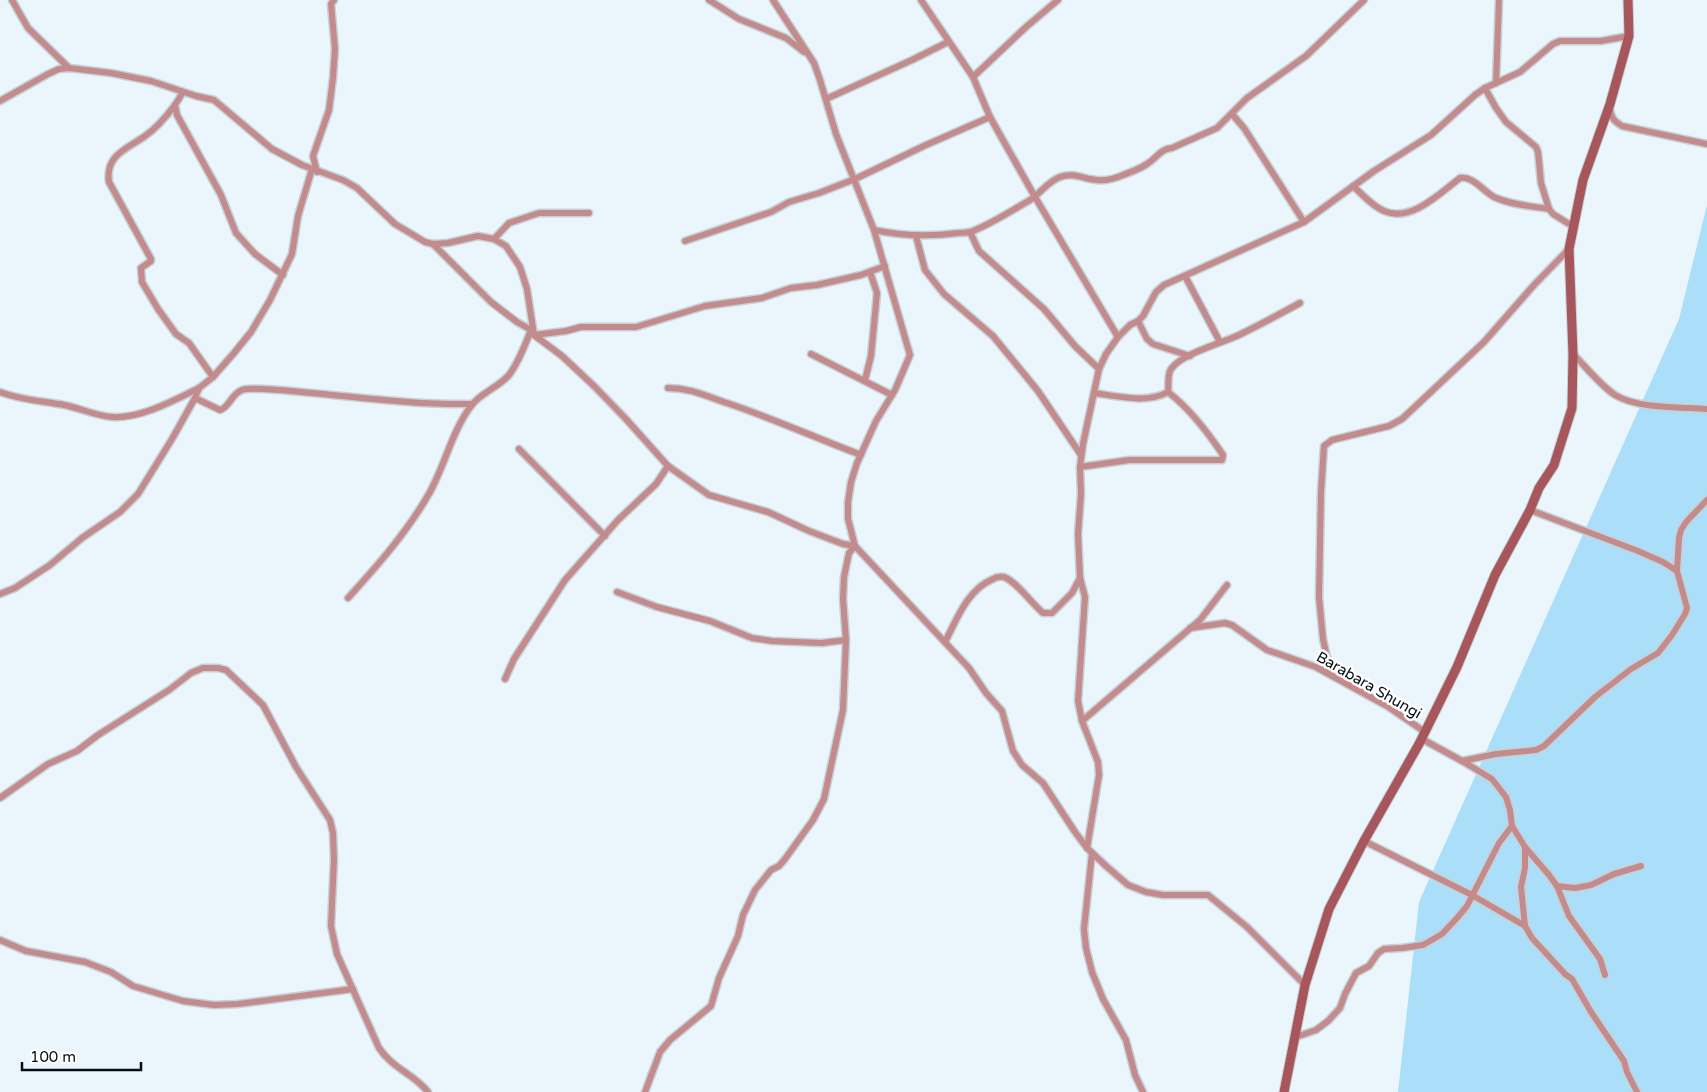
<svg xmlns="http://www.w3.org/2000/svg" width="1707" height="1092" font-family="'Varela Round',sans-serif">
<rect width="100%" height="100%" fill="#ebf6fc"/>
<polygon fill="#abdef9" points="1707,205 1707,1092 1398,1092 1419,902 1679,319"/>
<g fill="none" stroke-linecap="round" stroke-linejoin="round">
<g stroke="#c6d1d7" stroke-width="9">
<g id="street">
<polyline points="12,0 28,28 69,68"/>
<polyline points="709,0 739,19 786,38 804,52"/>
<polyline points="921,0 973,77 990,117 1035,197 1118,337"/>
<polyline points="973,77 1026,27 1058,0"/>
<polyline points="1496,83 1499,0"/>
<polyline points="1485,88 1496,108 1506,122 1536,147 1538,152 1541,183 1549,209 1553,214 1574,227"/>
<polyline points="183,92 175,105 177,115 221,195 236,233 255,254 283,275"/>
<polyline points="826,99 912,60 948,42"/>
<polyline points="0,101 48,74 59,69 69,68 111,73 151,81 196,96 214,100 272,149 302,165 343,180 357,188 395,224 425,242 433,244 448,243 478,236 494,239 506,246 520,267 527,289 534,335 562,356 594,386 625,418 668,466 709,495 768,512 809,531 843,544 855,546 969,668 986,693 1002,711 1013,751 1022,765 1043,783 1075,832 1087,848 1106,866 1128,885 1146,892 1163,895 1208,895 1247,927 1305,985"/>
<path d="M175,105C166,117 157,128 145,136C127,149 105,155 109,182L151,259V261L141,268L142,282L158,309L176,334L189,343L213,377"/>
<path d="M1610,108C1610,117 1614,121 1622,126L1707,144"/>
<polyline points="1232,114 1244,128 1304,222"/>
<polyline points="317,172 313,156 329,110 333,78 335,49 331,4 334,0"/>
<path d="M1353,186C1363,195 1372,206 1384,211C1411,223 1440,193 1460,178C1473,176 1483,191 1494,197C1511,205 1531,206 1549,209"/>
<path d="M874,230C902,236 929,237 958,233C963,233 968,233 973,231C993,223 1011,211 1030,200C1041,193 1047,182 1060,177C1073,172 1084,179 1097,180C1106,181 1114,179 1123,175C1131,172 1140,169 1147,164C1157,158 1160,149 1172,148L1217,128L1247,98L1306,56L1364,0"/>
<polyline points="970,232 979,251 1044,309 1075,346 1099,369"/>
<polyline points="916,236 925,270 944,294 993,336 1038,391 1081,455"/>
<polyline points="494,239 509,223 539,213 589,213"/>
<polyline points="685,241 771,212 789,202 819,193 855,179 926,145 990,117"/>
<polyline points="433,244 491,302 517,322 531,330 534,335 566,331 581,327 636,327 705,306 762,298 791,288 817,285 861,275 885,266"/>
<polyline points="1185,276 1220,342"/>
<polyline points="1138,321 1147,339 1153,344 1190,356"/>
<polyline points="811,354 892,395"/>
<path d="M1573,354C1586,367 1601,386 1615,395C1638,409 1680,407 1707,409"/>
<polyline points="865,380 871,356 877,293 870,272"/>
<path d="M668,388C691,388 706,396 727,403C772,418 816,438 861,455"/>
<path d="M0,392C21,400 42,401 64,405C80,408 96,416 112,417C140,419 175,400 199,388"/>
<path d="M1094,393C1117,396 1147,404 1168,392C1169,385 1167,375 1171,369C1181,354 1222,343 1239,335C1259,325 1280,314 1300,303"/>
<path d="M195,398L220,410C230,407 231,394 242,390C254,386 296,392 311,393C365,398 417,405 471,404"/>
<polyline points="519,449 605,536"/>
<path d="M1080,467L1129,460H1222L1223,455C1207,431 1190,409 1168,392"/>
<polyline points="1530,510 1638,551 1663,562 1677,571"/>
<polyline points="1080,578 1085,597 1078,701 1082,721 1098,762 1099,775 1087,848"/>
<polyline points="617,592 657,607 710,621 752,638 772,641 822,643 846,640"/>
<polyline points="0,594 15,588 50,565 82,538 120,512 138,494 172,439 195,398 199,388 213,377 234,353 251,332 270,300 292,254 298,216 312,169"/>
<path d="M348,598C378,565 408,531 430,492C445,465 452,431 471,406C480,393 499,387 509,375C519,362 525,345 531,330"/>
<polyline points="1190,628 1225,623 1232,625 1267,650 1316,667 1387,706 1425,732"/>
<path d="M945,642C957,619 967,590 993,579C996,577 999,576 1004,577C1017,582 1032,604 1043,613H1052L1072,593L1080,578L1078,534L1081,494L1080,467L1083,444L1099,369L1106,354L1118,337L1130,325L1138,321L1143,316L1156,292L1164,285L1304,222L1374,171L1431,135L1475,95L1485,88L1520,72L1553,44L1560,41H1601L1629,36"/>
<polyline points="1331,675 1323,639 1319,597 1321,492 1324,446 1332,440 1389,426 1402,419 1484,342 1534,285 1569,249"/>
<polyline points="505,679 514,659 565,580 618,520 656,484 668,466"/>
<polyline points="1082,721 1200,620 1227,585"/>
<polyline points="1422,739 1462,761 1492,779 1506,797 1510,810 1512,826 1525,847 1525,868 1521,887 1525,926 1532,938 1565,974 1572,979 1591,1012 1624,1061 1627,1072 1637,1092"/>
<polyline points="1462,761 1496,754 1536,750 1544,746 1595,697 1631,669 1658,653 1672,635 1685,614 1687,608 1677,571 1679,538 1681,530 1686,522 1707,500"/>
<path d="M0,798L48,764L77,751L98,735L169,690L191,673L203,668H218L226,670L263,705L296,767L330,820L333,833L334,859L331,926L337,954L379,1048C393,1069 414,1074 428,1092"/>
<polyline points="1364,841 1472,895 1525,926"/>
<polyline points="1525,847 1549,875 1557,886 1569,916 1600,959 1605,975"/>
<polyline points="1092,853 1084,929 1086,948 1092,972 1103,999 1126,1040 1135,1075 1143,1092"/>
<polyline points="1557,886 1575,888 1591,885 1614,874 1641,866"/>
<polyline points="0,940 26,951 85,962 111,972 133,986 183,1001 214,1005 238,1004 353,989"/>
<polyline points="1296,1037 1316,1030 1328,1021 1340,1008 1345,994 1356,973 1369,966 1378,953 1384,949 1402,948 1423,945 1442,934 1457,918 1467,906 1499,843 1512,826"/>
<polyline points="645,1092 660,1052 670,1040 711,1006 719,978 738,936 743,915 755,890 771,870 779,866 785,859 813,820 824,799 843,710 846,640 843,599 844,577 849,553 855,546 848,519 848,502 851,482 857,463 876,421 895,390 910,355 874,230 836,134 820,80 814,63 773,0"/>
</g>
</g>
<g stroke="#c6d1d7" stroke-width="11">
<polyline id="secondary" points="1284,1092 1305,985 1329,909 1364,841 1419,744 1457,667 1495,575 1530,510 1539,488 1554,465 1572,408 1573,354 1569,249 1583,180 1610,104 1629,36 1628,0"/>
</g>
<use href="#street" stroke="#c48b8c" stroke-width="6"/>
<use href="#secondary" stroke="#a7575b" stroke-width="9"/>
</g>
<g text-anchor="middle" dominant-baseline="central" stroke-width="5" stroke-linejoin="round" paint-order="stroke">
<g font-size="15" fill="#050e12" stroke="#fff">
<text transform="translate(1369 685) rotate(30)">Barabara Shungi</text>
</g>
</g>
<path d="M22 1062v8h119v-8" fill="none" stroke="#050e12" stroke-width="2.5"/>
<text x="30" y="1062" font-size="15" fill="#050e12" stroke="#ffffff" stroke-width="4" paint-order="stroke">100 m</text>
</svg>
